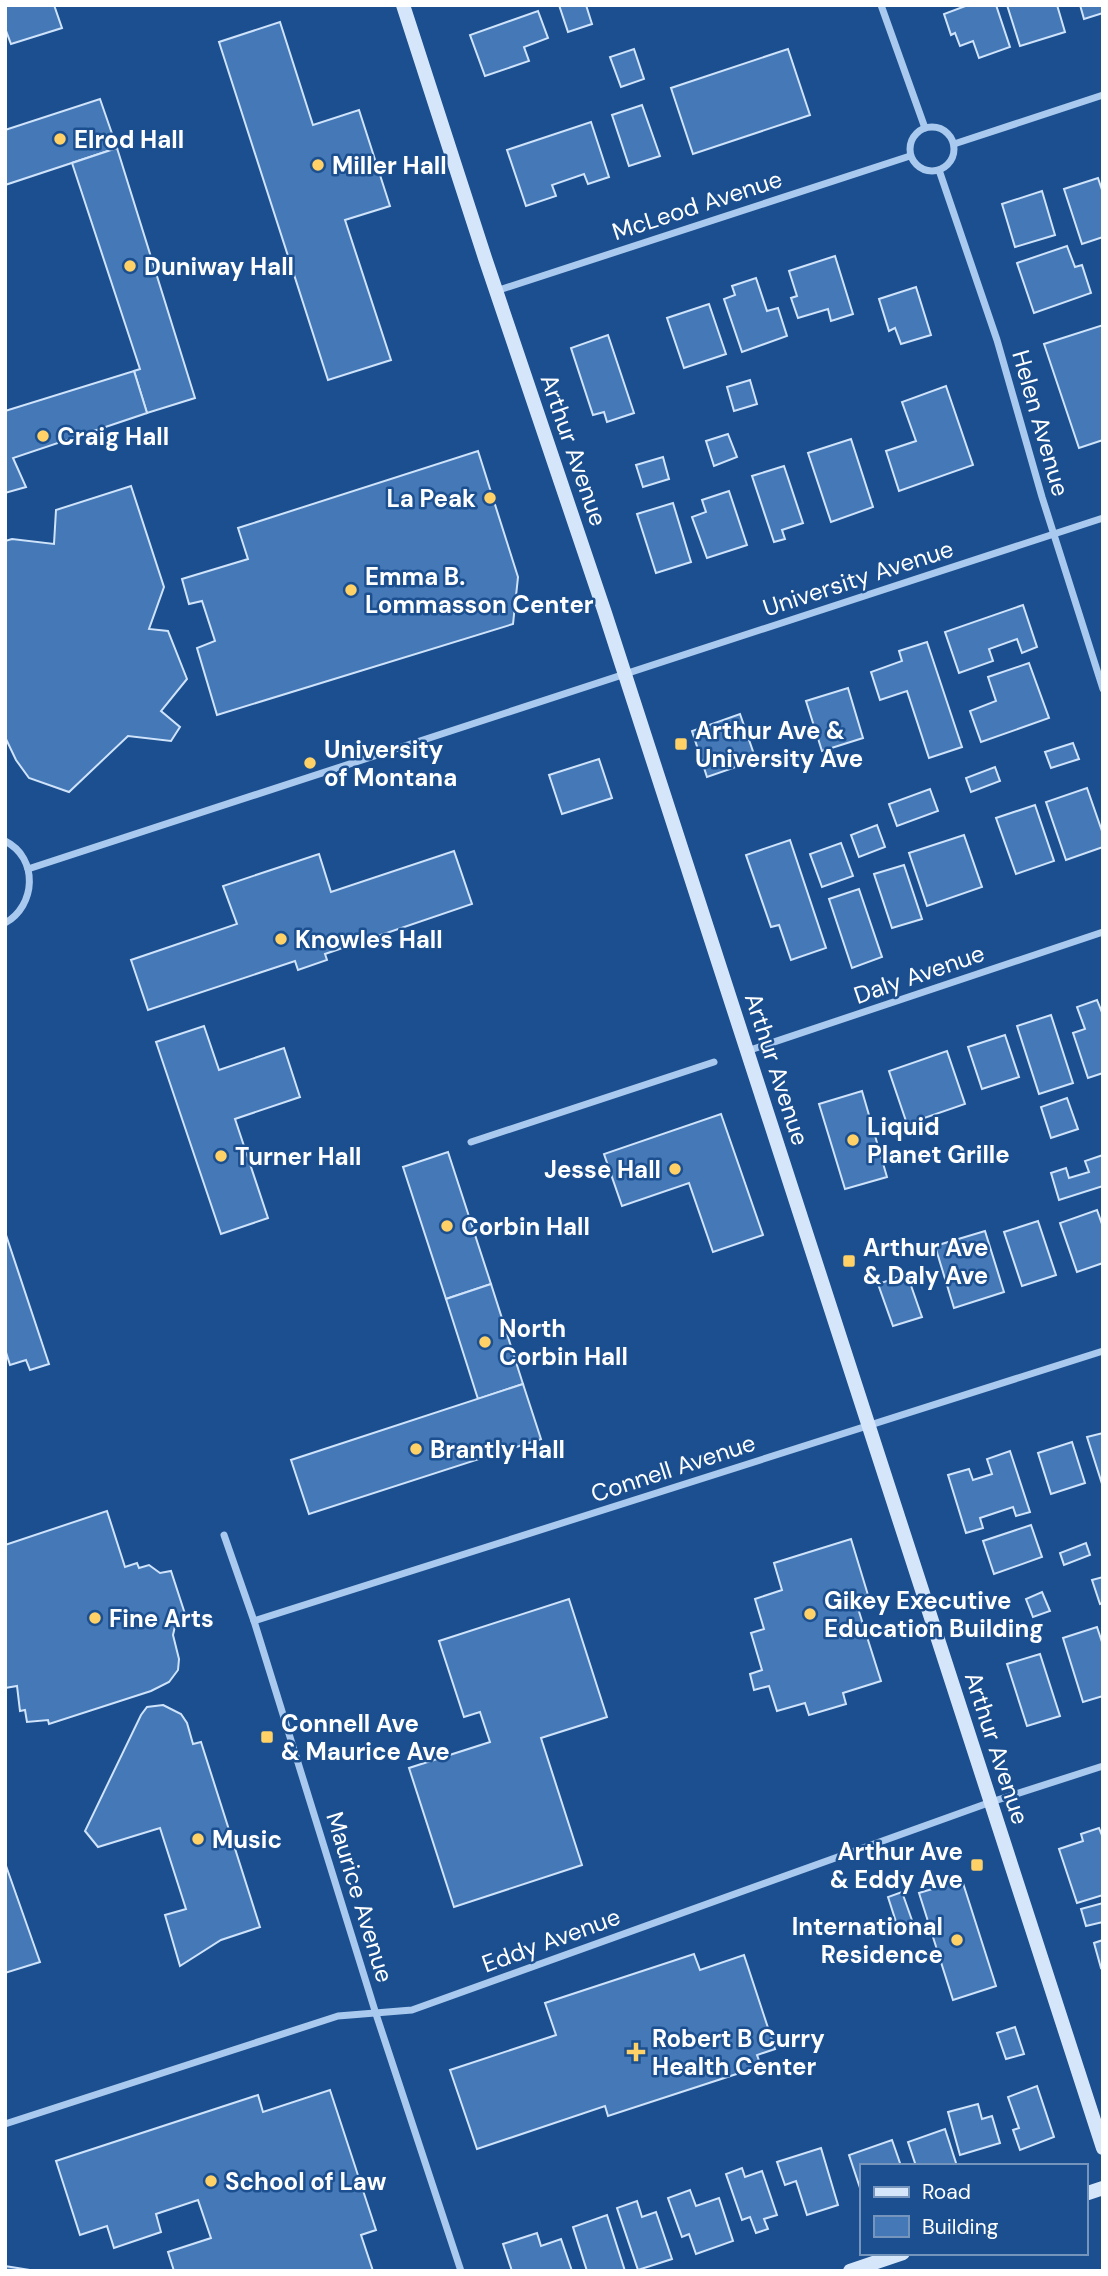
<svg xmlns="http://www.w3.org/2000/svg" width="1108" height="2276" font-family="'DM Sans',sans-serif">
<rect width="100%" height="100%" fill="#1b4f8f"/>
<g fill="#4478b7" stroke="#cfe3fa" stroke-width="2">
<polygon points="5,5 54,5 62,28 11,44 5,28"/>
<polygon points="559,5 586,5 592,24 568,32"/>
<polygon points="968,5 996,5 1010,47 979,58 973,41 960,46 955,33 951,35 944,14"/>
<polygon points="1007,5 1057,5 1065,32 1020,46"/>
<polygon points="1080,5 1103,5 1103,13 1084,19"/>
<polygon points="538,11 548,38 524,47 529,61 485,76 470,35"/>
<polygon points="280,22 313,125 359,110 390,206 345,220 391,360 328,380 219,42"/>
<polygon points="634,49 644,79 621,87 610,57"/>
<polygon points="788,49 810,115 693,154 671,88"/>
<polygon points="100,99 117,148 5,185 5,130"/>
<polygon points="642,105 660,156 629,166 612,115"/>
<polygon points="591,122 609,177 588,184 584,174 552,185 556,196 526,206 507,150"/>
<polygon points="117,148 195,398 147,413 134,371 140,369 72,163"/>
<polygon points="1098,178 1103,193 1103,237 1082,244 1064,189"/>
<polygon points="1042,191 1055,235 1015,247 1002,204"/>
<polygon points="1067,246 1075,267 1082,265 1091,293 1034,313 1017,263"/>
<polygon points="835,256 853,314 831,321 828,309 798,318 791,298 797,296 789,271"/>
<polygon points="756,278 767,311 778,308 787,336 742,352 724,299 735,295 732,286"/>
<polygon points="916,287 931,335 901,344 895,328 889,331 879,299"/>
<polygon points="709,304 726,354 684,368 667,318"/>
<polygon points="1103,325 1103,440 1079,448 1044,344"/>
<polygon points="608,335 634,413 607,422 604,412 593,415 571,348"/>
<polygon points="134,371 147,413 13,458 26,487 5,493 5,411"/>
<polygon points="750,380 757,404 734,411 727,387"/>
<polygon points="946,386 973,465 899,491 886,451 916,441 902,402"/>
<polygon points="728,434 737,457 714,466 706,441"/>
<polygon points="851,439 873,507 831,522 808,453"/>
<polygon points="478,451 518,577 513,624 217,715 197,648 215,641 202,601 189,604 182,579 248,559 238,528"/>
<polygon points="663,457 669,479 643,487 636,465"/>
<polygon points="784,466 803,523 782,530 785,539 774,542 752,476"/>
<polygon points="131,486 164,587 149,629 168,631 187,679 161,711 180,727 171,741 128,736 69,792 29,778 16,760 5,737 5,541 12,539 54,544 56,510"/>
<polygon points="729,491 747,545 707,558 692,517 706,512 702,500"/>
<polygon points="673,503 691,562 656,573 637,514"/>
<polygon points="1023,605 1037,647 1022,653 1017,639 989,649 993,661 959,673 945,632"/>
<polygon points="927,642 962,747 929,758 907,691 880,700 871,672 902,661 899,651"/>
<polygon points="1029,663 1049,718 981,742 970,711 996,701 988,677"/>
<polygon points="848,688 863,738 822,751 806,701"/>
<polygon points="740,714 756,760 707,777 692,731"/>
<polygon points="1073,743 1079,759 1051,768 1045,752"/>
<polygon points="599,759 612,798 562,814 549,775"/>
<polygon points="995,767 1000,781 971,792 966,778"/>
<polygon points="1087,788 1103,834 1103,847 1066,860 1046,802"/>
<polygon points="930,789 938,811 897,826 889,804"/>
<polygon points="1035,805 1054,861 1016,874 996,818"/>
<polygon points="877,825 885,847 859,857 851,835"/>
<polygon points="964,835 982,887 927,906 909,853"/>
<polygon points="790,840 826,948 791,960 779,925 771,927 746,855"/>
<polygon points="841,843 853,876 822,887 810,854"/>
<polygon points="454,851 472,904 325,954 327,960 298,970 295,961 148,1010 131,960 237,924 223,886 319,854 331,892"/>
<polygon points="904,865 922,919 892,928 874,874"/>
<polygon points="859,889 882,957 852,968 829,899"/>
<polygon points="1097,1000 1103,1015 1103,1073 1088,1078 1073,1033 1085,1029 1077,1007"/>
<polygon points="1051,1015 1073,1083 1039,1094 1017,1026"/>
<polygon points="204,1026 219,1070 284,1048 300,1097 235,1119 268,1218 221,1234 156,1042"/>
<polygon points="1005,1035 1019,1077 982,1089 968,1047"/>
<polygon points="947,1051 965,1104 907,1124 889,1071"/>
<polygon points="862,1091 887,1177 845,1189 819,1104"/>
<polygon points="1067,1098 1078,1129 1051,1138 1041,1107"/>
<polygon points="721,1114 763,1235 713,1252 689,1183 622,1206 604,1154"/>
<polygon points="448,1152 491,1284 446,1299 403,1167"/>
<polygon points="1103,1155 1103,1186 1059,1200 1051,1173 1066,1168 1069,1178 1089,1172 1085,1161"/>
<polygon points="1097,1210 1103,1227 1103,1263 1077,1272 1060,1223"/>
<polygon points="1038,1221 1056,1275 1022,1286 1004,1232"/>
<polygon points="985,1231 1004,1292 954,1308 935,1246"/>
<polygon points="5,1232 49,1364 30,1370 26,1360 10,1365 5,1349"/>
<polygon points="907,1274 922,1317 893,1326 878,1284"/>
<polygon points="491,1284 523,1384 478,1399 446,1299"/>
<polygon points="523,1384 541,1439 309,1514 291,1460"/>
<polygon points="1103,1433 1103,1487 1087,1437"/>
<polygon points="1072,1442 1085,1483 1051,1494 1038,1453"/>
<polygon points="1010,1451 1030,1512 1016,1516 1013,1507 980,1518 983,1528 966,1533 948,1475 969,1469 973,1480 992,1474 987,1459"/>
<polygon points="107,1511 125,1567 137,1563 139,1568 149,1565 160,1573 171,1571 186,1617 176,1622 173,1635 179,1659 178,1670 169,1682 151,1691 49,1724 48,1720 27,1722 25,1710 20,1711 17,1686 5,1688 5,1545"/>
<polygon points="1031,1525 1042,1557 994,1574 983,1541"/>
<polygon points="851,1539 868,1595 855,1599 881,1681 843,1693 846,1704 809,1715 805,1703 777,1711 769,1686 754,1690 750,1674 762,1670 751,1633 764,1629 755,1599 782,1590 774,1563"/>
<polygon points="1086,1543 1090,1555 1064,1565 1060,1553"/>
<polygon points="1103,1577 1103,1603 1100,1604 1092,1580"/>
<polygon points="1042,1592 1050,1611 1033,1617 1026,1599"/>
<polygon points="569,1599 607,1717 541,1738 582,1865 454,1907 409,1768 490,1742 480,1712 464,1717 439,1641"/>
<polygon points="1097,1627 1103,1645 1103,1696 1083,1702 1063,1638"/>
<polygon points="1040,1654 1060,1716 1027,1726 1007,1664"/>
<polygon points="163,1705 181,1714 187,1723 193,1744 201,1742 260,1927 221,1940 180,1966 165,1915 186,1909 160,1828 98,1847 85,1831 141,1715 147,1707"/>
<polygon points="1099,1828 1103,1838 1103,1895 1077,1903 1059,1849 1083,1841 1081,1834"/>
<polygon points="5,1863 40,1962 5,1973"/>
<polygon points="962,1880 996,1986 953,2000 919,1893"/>
<polygon points="902,1892 913,1923 898,1928 888,1897"/>
<polygon points="1103,1903 1103,1922 1086,1926 1081,1909"/>
<polygon points="1103,1940 1103,1967 1101,1968 1094,1943"/>
<polygon points="694,1954 700,1970 744,1955 775,2049 757,2055 761,2066 608,2116 605,2106 477,2149 450,2070 556,2035 545,2003"/>
<polygon points="1015,2027 1024,2054 1006,2059 997,2033"/>
<polygon points="1037,2086 1054,2137 1020,2150 1013,2130 1019,2128 1008,2097"/>
<polygon points="330,2090 376,2230 361,2235 373,2271 174,2271 168,2252 211,2238 198,2200 156,2214 161,2232 114,2248 107,2226 80,2235 56,2161 258,2095 263,2112"/>
<polygon points="978,2104 982,2119 992,2116 1000,2143 960,2155 948,2112"/>
<polygon points="945,2129 957,2166 916,2166 908,2142"/>
<polygon points="892,2140 901,2166 861,2166 861,2191 849,2155"/>
<polygon points="821,2148 838,2205 807,2215 796,2181 785,2185 777,2162"/>
<polygon points="742,2168 745,2177 762,2171 777,2215 764,2219 768,2229 756,2233 750,2217 742,2220 726,2174"/>
<polygon points="690,2190 696,2206 719,2198 733,2241 696,2254 689,2234 682,2237 668,2198"/>
<polygon points="637,2201 642,2217 656,2212 672,2259 638,2270 617,2208"/>
<polygon points="607,2215 625,2271 587,2271 573,2227"/>
<polygon points="537,2233 541,2246 561,2239 572,2271 512,2271 503,2244"/>
<polygon points="5,2266 36,2271 5,2271"/>
</g>
<g fill="none" stroke-linecap="round" stroke-linejoin="round">
<g stroke="#a9c9ee" stroke-width="7">
<polyline points="881,5 925,128"/>
<circle cx="932" cy="149" r="22"/>
<polyline points="954,144 1103,95"/>
<polyline points="939,170 997,340 1042,497 1103,689"/>
<polyline points="496,291 910,156"/>
<path d="M5,841C39,858 36,906 5,923"/>
<polyline points="28,869 1103,518"/>
<polyline points="747,1051 1103,932"/>
<polyline points="471,1142 714,1062"/>
<polyline points="224,1535 254,1621 376,2014 461,2271"/>
<polyline points="254,1621 1103,1351"/>
<polyline points="5,2124 338,2016 412,2010 991,1802 1103,1766"/>
</g>
<g stroke="#d6e6fa" stroke-width="14">
<polyline points="403,5 485,258 605,613 1103,2148"/>
<polyline points="1085,2194 1103,2188"/>
<polyline points="850,2271 903,2253"/>
</g>
</g>
<g fill="#ffd166" stroke="#1b4f8f" stroke-width="2.5">
<circle cx="60" cy="139" r="7"/>
<circle cx="318" cy="165" r="7"/>
<circle cx="130" cy="266" r="7"/>
<circle cx="43" cy="436" r="7"/>
<circle cx="490" cy="498" r="7"/>
<circle cx="351" cy="590" r="7"/>
<rect x="674" y="737" width="14" height="14" rx="3.5"/>
<circle cx="310" cy="763" r="7"/>
<circle cx="281" cy="939" r="7"/>
<circle cx="853" cy="1140" r="7"/>
<circle cx="221" cy="1156" r="7"/>
<circle cx="675" cy="1169" r="7"/>
<circle cx="447" cy="1226" r="7"/>
<rect x="842" y="1254" width="14" height="14" rx="3.5"/>
<circle cx="485" cy="1342" r="7"/>
<circle cx="416" cy="1449" r="7"/>
<circle cx="810" cy="1614" r="7"/>
<circle cx="95" cy="1618" r="7"/>
<rect x="260" y="1730" width="14" height="14" rx="3.5"/>
<circle cx="198" cy="1839" r="7"/>
<rect x="970" y="1858" width="14" height="14" rx="3.5"/>
<circle cx="957" cy="1940" r="7"/>
<path d="M632.5 2041.5h7v7h7v7h-7v7h-7v-7h-7v-7h7z"/>
<circle cx="211" cy="2181" r="7"/>
</g>
<g text-anchor="middle" dominant-baseline="central" stroke-width="5" stroke-linejoin="round" paint-order="stroke">
<g font-size="24" font-weight="bold" fill="#fff" stroke="#1b4f8f" text-anchor="start">
<text x="74" y="139">Elrod Hall</text>
<text x="332" y="165">Miller Hall</text>
<text x="144" y="266">Duniway Hall</text>
<text x="57" y="436">Craig Hall</text>
<text x="476" y="498" text-anchor="end">La Peak</text>
<text x="365" y="576">Emma B.<tspan x="365" dy="28">Lommasson Center</tspan></text>
<text x="695" y="730">Arthur Ave &amp;<tspan x="695" dy="28">University Ave</tspan></text>
<text x="324" y="749">University<tspan x="324" dy="28">of Montana</tspan></text>
<text x="295" y="939">Knowles Hall</text>
<text x="867" y="1126">Liquid<tspan x="867" dy="28">Planet Grille</tspan></text>
<text x="235" y="1156">Turner Hall</text>
<text x="661" y="1169" text-anchor="end">Jesse Hall</text>
<text x="461" y="1226">Corbin Hall</text>
<text x="863" y="1247">Arthur Ave<tspan x="863" dy="28">&amp; Daly Ave</tspan></text>
<text x="499" y="1328">North<tspan x="499" dy="28">Corbin Hall</tspan></text>
<text x="430" y="1449">Brantly Hall</text>
<text x="824" y="1600">Gikey Executive<tspan x="824" dy="28">Education Building</tspan></text>
<text x="109" y="1618">Fine Arts</text>
<text x="281" y="1723">Connell Ave<tspan x="281" dy="28">&amp; Maurice Ave</tspan></text>
<text x="212" y="1839">Music</text>
<text x="963" y="1851" text-anchor="end">Arthur Ave<tspan x="963" dy="28">&amp; Eddy Ave</tspan></text>
<text x="943" y="1926" text-anchor="end">International<tspan x="943" dy="28">Residence</tspan></text>
<text x="652" y="2038">Robert B Curry<tspan x="652" dy="28">Health Center</tspan></text>
<text x="225" y="2181">School of Law</text>
</g>
<g font-size="24" fill="#fff" stroke="#1b4f8f">
<text transform="translate(697 205) rotate(-18)">McLeod Avenue</text>
<text transform="translate(1041 423) rotate(74)">Helen Avenue</text>
<text transform="translate(574 450) rotate(71)">Arthur Avenue</text>
<text transform="translate(858 578) rotate(-18)">University Avenue</text>
<text transform="translate(919 974) rotate(-19)">Daly Avenue</text>
<text transform="translate(777 1069) rotate(72)">Arthur Avenue</text>
<text transform="translate(673 1468) rotate(-18)">Connell Avenue</text>
<text transform="translate(997 1748) rotate(72)">Arthur Avenue</text>
<text transform="translate(360 1897) rotate(73)">Maurice Avenue</text>
<text transform="translate(551 1940) rotate(-20)">Eddy Avenue</text>
</g>
</g>
<rect width="1108" height="2276" fill="none" stroke="#ffffff" stroke-width="14"/>
<rect x="860" y="2164" width="228" height="91" fill="#1b4f8f" stroke="#7695bc" stroke-width="2"/>
<rect x="874" y="2187" width="35" height="10" fill="#d6e6fa" stroke="#7695bc" stroke-width="2"/>
<text x="922" y="2199" font-size="21" fill="#ffffff">Road</text>
<rect x="874" y="2216" width="35" height="21" fill="#4478b7" stroke="#7695bc" stroke-width="2"/>
<text x="922" y="2234" font-size="21" fill="#ffffff">Building</text>
</svg>
